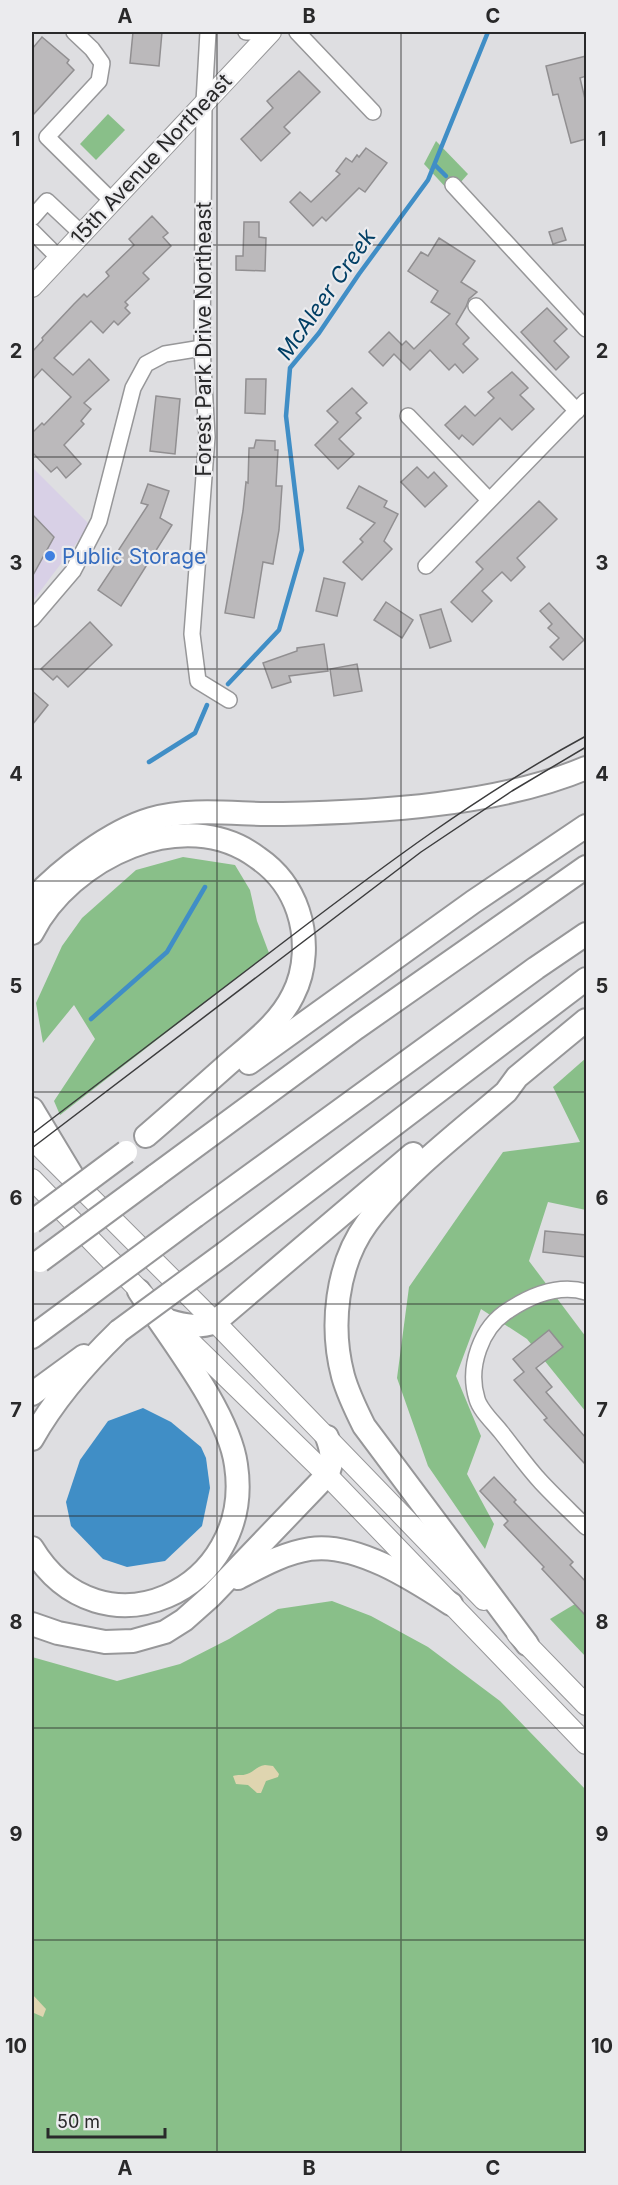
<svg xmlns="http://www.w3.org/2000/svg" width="618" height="2185" font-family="Inter,sans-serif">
<rect width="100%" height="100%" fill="#dedee1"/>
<polygon fill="#d8d0e6" points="32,467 90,525 32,602"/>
<g fill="#89bf89">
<polygon points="108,114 125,130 96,160 80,144"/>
<polygon points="436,141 468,174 451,193 424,164"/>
<polygon points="183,857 235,865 250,890 257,921 269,953 60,1115 54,1101 95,1039 74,1005 43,1043 36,1003 62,946 82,918 136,870"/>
<polygon points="586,1058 586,1210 548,1202 529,1261 586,1337 586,1412 527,1339 481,1309 456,1376 481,1436 467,1474 494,1524 485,1549 428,1466 397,1378 409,1287 503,1152 580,1142 553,1087"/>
<polygon points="585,1598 586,1599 586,1657 550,1619"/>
<polygon points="332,1601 371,1616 428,1647 500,1701 586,1790 586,2153 32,2153 32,1657 117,1681 180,1664 229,1639 278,1609"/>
</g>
<g fill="#dfd5b0">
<path d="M265,1765L273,1766L279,1774L278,1777L266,1781L261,1793H257L248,1785L236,1784L233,1776C238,1774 242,1776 247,1774C254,1772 257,1766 265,1765Z"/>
<polygon points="32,1994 46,2009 43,2017 34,2013 32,2006"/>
</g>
<polygon fill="#408ec6" points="143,1408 171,1422 201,1447 206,1458 210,1488 202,1526 165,1561 127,1567 103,1559 71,1526 66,1502 80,1460 108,1421"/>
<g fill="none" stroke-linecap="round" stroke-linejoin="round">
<g stroke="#408ec6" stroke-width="4.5">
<polyline points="435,165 446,176"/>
<polyline points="228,684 279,630 302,550 286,416 290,368 319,333 359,274 428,180 488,32"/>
<polyline points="149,762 195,733 207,705"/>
<polyline points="91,1019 167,952 205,887"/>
</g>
</g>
<g fill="#bbb9bb" stroke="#918f91" stroke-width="1.5">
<polygon points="133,32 162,32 159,66 130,63"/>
<polygon points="42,37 69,60 67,63 74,70 32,116 32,49"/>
<polygon points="586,56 586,76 580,78 586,103 586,139 571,143 558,94 553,95 546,66"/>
<polygon points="299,71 320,92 284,127 290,133 261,161 241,139 273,108 267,101"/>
<polygon points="366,148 387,163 365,192 359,188 326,221 322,217 313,226 290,202 300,192 311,202 340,174 336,171 346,158 352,162 357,155 359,157"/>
<polygon points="152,216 168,233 163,237 171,246 143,273 149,279 125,302 128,305 125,308 130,313 118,325 114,321 103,333 91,321 54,358 73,375 89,359 109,380 84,403 91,409 81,421 84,424 64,445 81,464 66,478 57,467 51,472 32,452 32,433 42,423 44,425 71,397 42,369 32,380 32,352 43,340 42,338 74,304 84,294 87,297 109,276 106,272 134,245 129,239"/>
<polygon points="244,222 259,222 259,237 266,238 265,271 236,270 236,256 243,256"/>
<polygon points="562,228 566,240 553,244 549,232"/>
<polygon points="439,238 475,261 461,282 477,292 469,299 466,307 456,324 469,338 463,344 478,359 463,373 455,364 449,370 430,350 410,370 394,354 383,366 369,352 389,332 402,345 406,341 414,349 450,314 431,302 438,291 408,271 421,252 428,256"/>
<polygon points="547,308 567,329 554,341 569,357 556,370 521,332"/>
<polygon points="512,372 528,388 520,395 534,409 512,430 500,418 473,445 462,435 459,439 445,425 465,406 475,416 494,398 488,392"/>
<polygon points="246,379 266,379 265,414 245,413"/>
<polygon points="352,388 367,403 356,413 361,418 339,439 354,454 338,469 315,445 338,422 327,411"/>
<polygon points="156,396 180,399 175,454 150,451"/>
<polygon points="256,440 275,441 275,450 278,450 276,486 282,486 279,530 273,564 263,562 254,618 225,613 243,511 246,482 248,483 249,448 254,448"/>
<polygon points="417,467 428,478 434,472 447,486 425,507 401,482"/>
<polygon points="148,484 169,491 160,518 172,525 121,606 98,590 118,560 114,557 148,505 141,503"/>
<polygon points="359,486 387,501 384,507 398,514 384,541 392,549 362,580 343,562 363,542 360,539 375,523 347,508"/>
<polygon points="539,501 557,519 517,558 525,567 511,581 502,572 482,591 492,601 472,622 451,602 483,569 476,562"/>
<polygon points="32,514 54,537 32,577"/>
<polygon points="324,578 345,583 337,616 316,611"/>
<polygon points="386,602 413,620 402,638 374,620"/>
<polygon points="549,603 584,640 563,660 550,647 559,638 548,628 552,624 540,611"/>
<polygon points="441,609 451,641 430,648 420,615"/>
<polygon points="90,622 112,645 68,687 57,676 53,680 41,669"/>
<polygon points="324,644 328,671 289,676 291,682 272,688 263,663 297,651 297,648"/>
<polygon points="357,664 362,691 334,696 330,669"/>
<polygon points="32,691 48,705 32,725"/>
<polygon points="545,1231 586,1235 586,1257 543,1252"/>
<polygon points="549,1330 563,1347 536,1368 552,1387 546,1392 586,1438 586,1465 544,1420 547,1418 514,1380 524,1372 513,1359"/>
<polygon points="494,1477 516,1500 514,1502 573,1562 570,1565 586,1582 586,1616 542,1569 544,1567 504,1525 508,1521 480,1491"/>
</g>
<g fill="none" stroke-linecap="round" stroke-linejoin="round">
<g stroke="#979799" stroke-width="18">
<g id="minor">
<polyline points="74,32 92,49 102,63 99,81 47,137 112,201"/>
<polyline points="208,32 204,102 202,348 207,437 192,634 198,681 229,700"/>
<polyline points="246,32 260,32"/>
<polyline points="297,32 373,112"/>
<polyline points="453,185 586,329"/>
<polyline points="32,218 47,201 81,233"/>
<polyline points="32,231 59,258"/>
<polyline points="476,306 577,411"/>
<polyline points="408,416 489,500"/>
<polyline points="426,566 586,401"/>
<polyline points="32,619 73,571 99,521 133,388 146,364 165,354 202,348"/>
<path d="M586,1292C559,1284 532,1295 509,1310C481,1327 467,1367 477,1399C480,1410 493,1422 501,1432C514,1448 526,1466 541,1482C555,1497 571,1512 586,1527"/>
</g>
</g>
<g stroke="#979799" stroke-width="22">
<g id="major">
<polyline points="32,287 271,32"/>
<polyline points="32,1139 215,1322 484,1600"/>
<polyline points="32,1179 169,1321 327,1475 586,1744"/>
<polyline points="517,1634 586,1705"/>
</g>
</g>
<g stroke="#979799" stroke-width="26">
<g id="highway">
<path d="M32,900C61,869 110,831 151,819C193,807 240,815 283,814C378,812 498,805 586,768"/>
<path d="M32,933C70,858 184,802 258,858C277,871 291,890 298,911C307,938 306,970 293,995C279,1024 251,1044 228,1064C201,1088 174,1112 146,1136"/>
<polyline points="249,1063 473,902 586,826"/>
<polyline points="32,1109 76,1182"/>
<polyline points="155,1176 356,1028 586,867"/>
<polyline points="195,1216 536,968 586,934"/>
<polyline points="225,1253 586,979"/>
<path d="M169,1321C185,1326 199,1328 215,1322L413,1154"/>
<polyline points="32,1337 78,1303"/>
<polyline points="32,1394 84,1356"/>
<path d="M32,1439C54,1400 87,1362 119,1331"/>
<path d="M32,1548C101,1662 255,1590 236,1465C229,1412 169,1337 139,1291"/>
<path d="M238,1578C261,1566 284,1553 310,1549C356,1542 414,1580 451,1604"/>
<path d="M32,1624L58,1633L105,1642L133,1641L165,1632L184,1620L211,1596L327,1475C334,1461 332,1451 327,1437"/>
<path d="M527,1644L364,1426C356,1410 348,1394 343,1376C330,1327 336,1265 367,1223C401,1176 461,1131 506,1092L517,1077L586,1020"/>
</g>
</g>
<use href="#minor" stroke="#fff" stroke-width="15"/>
<use href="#major" stroke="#fff" stroke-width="20"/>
<use href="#highway" stroke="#fff" stroke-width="22"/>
<g stroke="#3c3c3d" stroke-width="1.5">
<path d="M32,1134C116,1070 201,1005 285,941C382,867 479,794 586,736"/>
<polyline points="32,1148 421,852 512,791 586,747"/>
</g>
<g stroke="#979799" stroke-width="26" stroke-linecap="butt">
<g id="highway-bridge">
<polyline points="32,1222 126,1152"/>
<polyline points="40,1261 155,1176"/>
<polyline points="78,1303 195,1216"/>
<polyline points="119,1331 225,1253"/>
</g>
</g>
<use href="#highway-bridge" stroke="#fff" stroke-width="22"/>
</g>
<path fill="none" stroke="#29292a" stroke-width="1.5" stroke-opacity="0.55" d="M217,32V2154M401,32V2154M32,245H586M32,457H586M32,669H586M32,881H586M32,1092H586M32,1304H586M32,1516H586M32,1728H586M32,1940H586"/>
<circle fill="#3f7fe0" stroke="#ebebee" stroke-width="2" cx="50" cy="556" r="6"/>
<g text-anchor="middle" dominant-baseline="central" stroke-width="4.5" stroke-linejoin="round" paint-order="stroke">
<g font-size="21" fill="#29292a" stroke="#ebebee">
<text transform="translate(151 159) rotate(-47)">15th Avenue Northeast</text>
<text transform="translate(203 339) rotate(-90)">Forest Park Drive Northeast</text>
</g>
<g font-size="21" fill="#366cbe" stroke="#ebebee" text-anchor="start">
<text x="62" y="556">Public Storage</text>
</g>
<g font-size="22" font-style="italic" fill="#003e64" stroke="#ebebee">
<text transform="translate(326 294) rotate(-55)">McAleer Creek</text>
</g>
</g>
<rect width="618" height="2185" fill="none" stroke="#ebebee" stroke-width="66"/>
<path d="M48 2128v9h117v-9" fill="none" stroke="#29292a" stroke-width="3"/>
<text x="57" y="2128" font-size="18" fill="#29292a" stroke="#ebebee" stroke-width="4.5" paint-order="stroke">50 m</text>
<rect x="33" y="33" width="552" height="2119" fill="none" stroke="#29292a" stroke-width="2"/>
<g font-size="20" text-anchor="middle" font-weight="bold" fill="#29292a">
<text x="125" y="23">A</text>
<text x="309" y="23">B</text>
<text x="493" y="23">C</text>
<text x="16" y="146">1</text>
<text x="602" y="146">1</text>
<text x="16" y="358">2</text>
<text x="602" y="358">2</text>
<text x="16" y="570">3</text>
<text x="602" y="570">3</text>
<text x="16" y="781">4</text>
<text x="602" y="781">4</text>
<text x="16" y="993">5</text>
<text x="602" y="993">5</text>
<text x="16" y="1205">6</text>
<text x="602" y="1205">6</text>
<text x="16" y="1417">7</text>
<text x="602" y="1417">7</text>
<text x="16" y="1629">8</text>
<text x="602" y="1629">8</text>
<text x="16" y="1841">9</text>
<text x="602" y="1841">9</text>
<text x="16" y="2053">10</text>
<text x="602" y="2053">10</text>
<text x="125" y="2175">A</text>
<text x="309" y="2175">B</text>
<text x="493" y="2175">C</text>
</g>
</svg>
